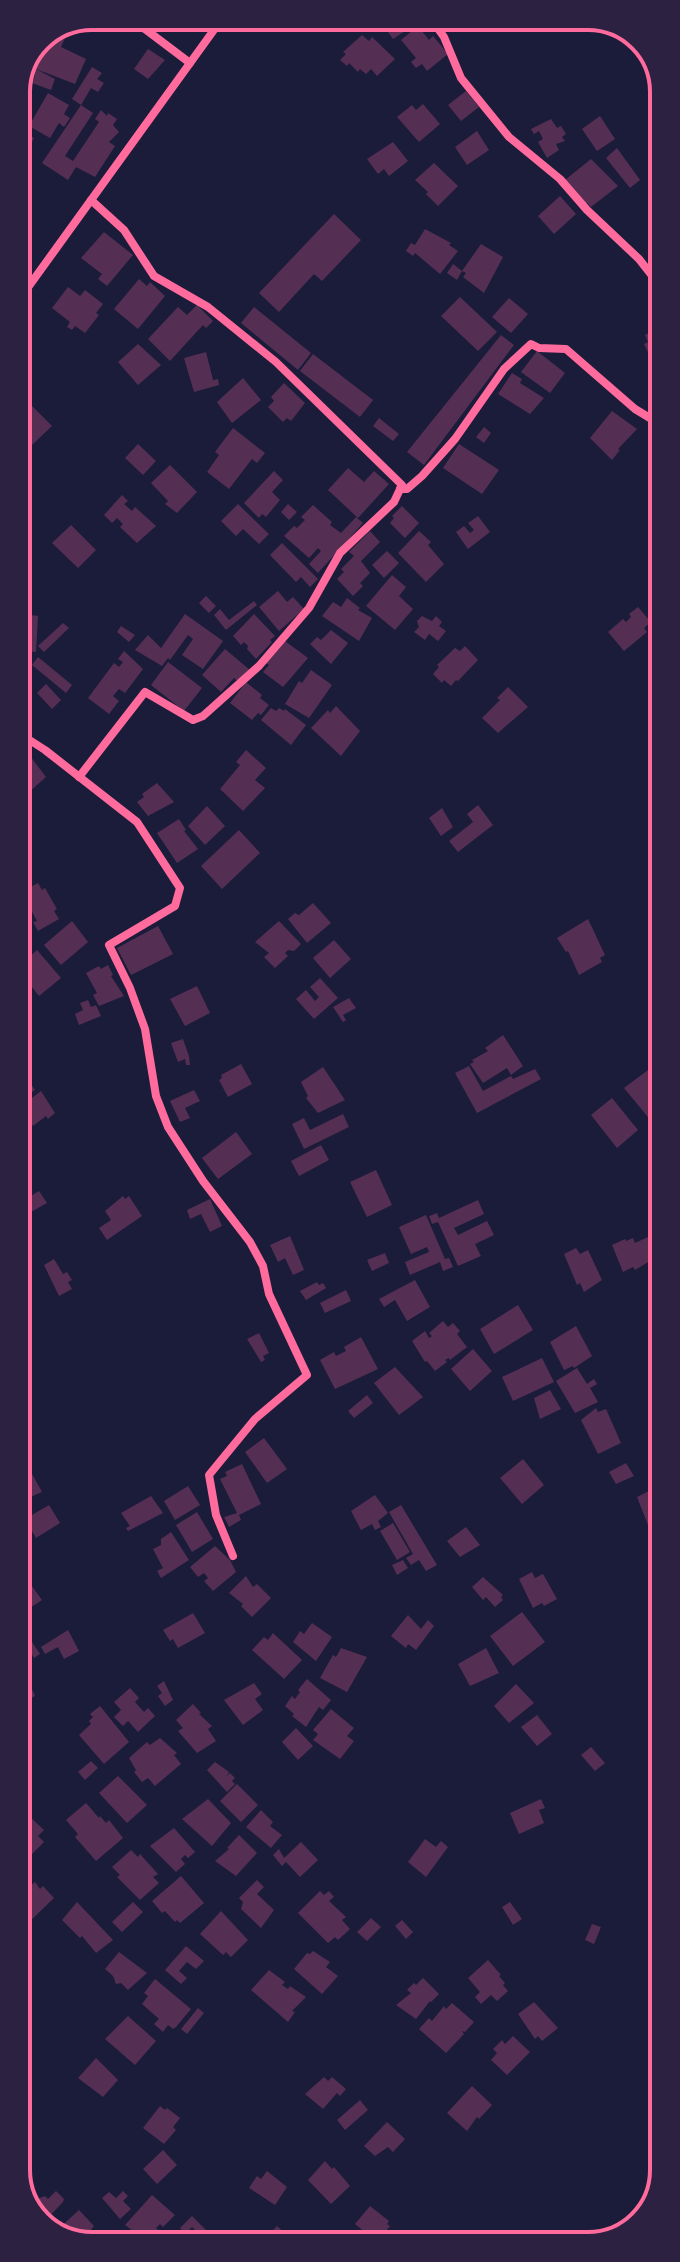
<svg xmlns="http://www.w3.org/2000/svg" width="680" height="2262" font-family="'Nunito Sans',sans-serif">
<rect width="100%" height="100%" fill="#1b1b3a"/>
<g fill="#542f53">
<polygon points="371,16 408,16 414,25 393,39 383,25 379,28"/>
<polygon points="418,26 429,40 433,36 448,54 427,71 422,64 416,68 411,62 416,58 401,40"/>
<polygon points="52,32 65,38 61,47 86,59 75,84 36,69 55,79 51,90 32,83 35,75 26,71 42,37"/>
<polygon points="362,35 369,41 372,37 395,59 377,76 371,69 366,74 360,69 358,72 349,63 347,66 340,60 346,54 343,52"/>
<polygon points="148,49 165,60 148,79 134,69"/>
<polygon points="92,67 102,73 97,79 104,83 98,92 91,88 81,105 72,99"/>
<polygon points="466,91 479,107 461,121 448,105"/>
<polygon points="48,93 69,105 64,114 70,118 64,127 59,123 50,138 29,126"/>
<polygon points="423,104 440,124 419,142 397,117 412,105 416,110"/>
<polygon points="81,105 93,113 65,156 73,161 99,122 95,119 101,110 107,116 108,113 117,119 113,125 119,132 109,142 115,146 95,177 76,167 68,180 42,163"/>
<polygon points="600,116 615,139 597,151 582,129"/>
<polygon points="551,119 557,128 561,126 566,134 562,137 565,141 556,144 559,150 547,158 538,142 543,139 539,131 534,134 531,129"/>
<polygon points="16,128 34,138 24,158 16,154"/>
<polygon points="477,131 489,150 467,165 455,147"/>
<polygon points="393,142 408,161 389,176 384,169 378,174 367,159"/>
<polygon points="617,148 640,180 630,188 606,158"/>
<polygon points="591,159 618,186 591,207 587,203 585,204 565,180"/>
<polygon points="434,163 458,186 438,206 426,194 428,192 415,180"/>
<polygon points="663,164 663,194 650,179"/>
<polygon points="560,196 576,214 554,234 538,216"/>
<polygon points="334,214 361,240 322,281 314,274 279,312 259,293"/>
<polygon points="425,229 451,243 449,245 458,251 440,274 415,253 413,256 406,251 411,243 415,245"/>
<polygon points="104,232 133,255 107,286 98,279 102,274 81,258"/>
<polygon points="481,244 503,257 484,293 463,277 466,273 462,271 457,280 447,273 453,264 462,271"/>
<polygon points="139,279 147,286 150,282 165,296 138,329 114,309"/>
<polygon points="68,287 80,296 85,290 103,304 96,313 99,315 85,333 75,326 72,330 67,327 70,322 52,308"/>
<polygon points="460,297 497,332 478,351 441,316"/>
<polygon points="509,298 528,314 511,333 492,317"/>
<polygon points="197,305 213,321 206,328 203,325 170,361 148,339 178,307 187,315"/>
<polygon points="254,307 311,353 298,370 241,323"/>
<polygon points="649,333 660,349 649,354 644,344 648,342 645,335"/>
<polygon points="501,335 514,345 424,465 407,452"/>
<polygon points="138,344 161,365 138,385 118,362"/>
<polygon points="537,351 565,373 550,393 521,372"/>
<polygon points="206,352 213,380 218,379 219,385 194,392 184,358"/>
<polygon points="313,354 373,400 360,417 300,371"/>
<polygon points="512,373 522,379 520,383 544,398 530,414 498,394"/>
<polygon points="243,378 261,400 232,423 217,402"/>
<polygon points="284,383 305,403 291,421 287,418 283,422 268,407 274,401 271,397"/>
<polygon points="16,390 52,426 32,445 16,430"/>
<polygon points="612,411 637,429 618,449 620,450 612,460 590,438"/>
<polygon points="379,418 399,434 393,441 373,426"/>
<polygon points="484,427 491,433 484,443 476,437"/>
<polygon points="233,428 265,453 257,463 252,459 229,489 207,472 219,455 215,452"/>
<polygon points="138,444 156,461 143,475 125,458"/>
<polygon points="459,444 499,470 482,494 443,468"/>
<polygon points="170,465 197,492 177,513 165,504 168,501 151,483"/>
<polygon points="348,468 364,482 374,471 389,484 358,518 328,490"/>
<polygon points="274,471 283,480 272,492 280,500 266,517 262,514 259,518 244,503"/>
<polygon points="122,495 128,501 124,504 132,511 135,507 156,526 137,543 120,527 123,524 117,518 112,523 104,515"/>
<polygon points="238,504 269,534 259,544 243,529 236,536 221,521"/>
<polygon points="288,504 297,512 289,520 281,512"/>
<polygon points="313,505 332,522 330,525 341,533 356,517 363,523 318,573 309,564 321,551 318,548 309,558 284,536 294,526 297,528 305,520 301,517"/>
<polygon points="402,506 419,523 405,538 390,523 394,518 392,516"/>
<polygon points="478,516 490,532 468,549 456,532 464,526 470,533 474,530 468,523"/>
<polygon points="71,525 96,550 78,568 52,543"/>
<polygon points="370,531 380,542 361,561 370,573 360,583 363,586 353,596 337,579 344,572 341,569 354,556 349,552"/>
<polygon points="419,531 431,542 428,545 444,564 426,582 398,553"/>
<polygon points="282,543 318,579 310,587 301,577 296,582 270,555"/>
<polygon points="387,551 399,563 384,578 372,565"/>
<polygon points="392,575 406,587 399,596 413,609 395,630 366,606"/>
<polygon points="278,591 287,602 293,597 304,609 279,631 259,607"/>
<polygon points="22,592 31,603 23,610 16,602 16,597"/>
<polygon points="206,596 216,606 209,613 199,603"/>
<polygon points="347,598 360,608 358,610 372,618 359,641 322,616 333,602 341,607"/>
<polygon points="254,601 257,605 226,630 214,615 220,609 229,620"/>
<polygon points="638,607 651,622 644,628 647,632 624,651 608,632 623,619 626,622 631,617 629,614"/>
<polygon points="18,613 38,616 36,652 17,650"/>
<polygon points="185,614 223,641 203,669 182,655 193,639 188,635 170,660 168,658 162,666 135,650 148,635 161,648"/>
<polygon points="254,614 275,636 270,640 272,642 256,659 247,649 248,646 244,642 241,645 233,636"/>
<polygon points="422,616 432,621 436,616 442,622 439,626 446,631 438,641 429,634 425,640 414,632 419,627 417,621"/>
<polygon points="63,623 69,628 44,652 38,646"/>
<polygon points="121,626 135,635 129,642 117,632"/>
<polygon points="331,630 348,643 331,664 310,644 317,637 321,640"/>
<polygon points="285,641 308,658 283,687 263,672 269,665 266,663"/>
<polygon points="465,646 478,660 458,681 456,680 451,686 444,680 442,683 433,674 439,667 437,665 455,648 460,651"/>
<polygon points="225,649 250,670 239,682 234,678 221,692 202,675"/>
<polygon points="124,651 143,669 125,693 119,689 113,696 119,701 109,714 88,698 114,663 119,667 123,662 118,659"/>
<polygon points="38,657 72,685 66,693 32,665"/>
<polygon points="168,662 202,688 184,711 151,685"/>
<polygon points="311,670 332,685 309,718 285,704 299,681 302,683"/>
<polygon points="246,682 262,695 260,698 269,705 261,715 258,713 252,720 230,703"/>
<polygon points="46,684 61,700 52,709 37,693"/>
<polygon points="508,687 528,707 498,733 482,718 500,700 497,698"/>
<polygon points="336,706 360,731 341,756 311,728 328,710 330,713"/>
<polygon points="271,708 276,711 279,708 284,711 285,709 306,725 291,745 261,720"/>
<polygon points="246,750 266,768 255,780 265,788 243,811 220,789 240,765 236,762"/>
<polygon points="27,752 46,777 19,801 17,798 17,760"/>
<polygon points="157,783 174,802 148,816 137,802 144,797 142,794"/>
<polygon points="478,805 493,825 458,852 449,841 473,822 467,814"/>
<polygon points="207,806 225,826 205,845 188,826"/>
<polygon points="442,808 453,827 441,836 429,818"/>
<polygon points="179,819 186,830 184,831 198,849 177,863 157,833"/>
<polygon points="239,830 260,853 222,889 201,866"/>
<polygon points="38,883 42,890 45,888 57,909 54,911 59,919 38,931 33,922 37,921 31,910 27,912 17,894"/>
<polygon points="313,903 331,923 307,943 288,919 295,913 299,915"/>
<polygon points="588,919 605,955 600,958 602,962 579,975 568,951 566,952 557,938"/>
<polygon points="72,921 88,942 61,965 44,945"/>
<polygon points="279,921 301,944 294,951 288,950 285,953 288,956 275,968 264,957 269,953 255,942"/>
<polygon points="158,926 173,954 131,975 117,948"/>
<polygon points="334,940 351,959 330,978 313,958"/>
<polygon points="37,950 61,978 39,996 17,968"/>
<polygon points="108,965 113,975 111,976 124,996 99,1006 93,995 97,993 86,973 99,966 101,969"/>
<polygon points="320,978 338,998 314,1019 296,999 306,990 315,1001 319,997 310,987"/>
<polygon points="197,986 210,1013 185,1026 170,999"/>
<polygon points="349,998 356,1008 343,1015 346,1020 343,1022 333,1007"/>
<polygon points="88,1000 91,1007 96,1005 101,1016 79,1025 75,1014 83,1010 80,1003"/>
<polygon points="503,1035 523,1066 511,1075 507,1068 483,1083 470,1064 474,1062 472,1060 488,1051 485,1048"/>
<polygon points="183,1039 189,1056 190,1065 186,1065 185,1059 178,1062 171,1043"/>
<polygon points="241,1064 252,1084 228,1097 219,1080 222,1078 221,1075"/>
<polygon points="469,1066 483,1091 511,1076 513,1079 535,1069 541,1079 477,1113 455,1073"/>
<polygon points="323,1067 345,1100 318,1113 306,1098 308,1096 301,1082"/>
<polygon points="648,1070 663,1090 663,1117 661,1115 652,1122 624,1088"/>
<polygon points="22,1071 35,1090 17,1102 17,1074"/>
<polygon points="194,1090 200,1101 185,1108 190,1118 180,1122 170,1101"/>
<polygon points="41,1091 55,1113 48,1119 46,1116 33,1126 19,1108"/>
<polygon points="612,1098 638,1130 617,1148 591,1115"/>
<polygon points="343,1114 349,1127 304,1149 292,1124 304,1118 310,1130"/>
<polygon points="236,1132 252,1154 218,1179 202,1158"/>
<polygon points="321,1145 329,1160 299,1176 291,1161"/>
<polygon points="376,1170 392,1205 367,1217 350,1182"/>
<polygon points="663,1173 663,1210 651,1179"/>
<polygon points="39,1191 47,1203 22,1217 17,1204"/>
<polygon points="123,1196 125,1199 129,1196 142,1216 107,1240 99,1228 111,1220 105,1211"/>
<polygon points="210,1199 222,1226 210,1232 201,1214 190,1219 187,1210"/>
<polygon points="478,1200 484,1214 454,1228 458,1235 487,1221 494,1235 475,1244 481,1256 458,1266 438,1222 432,1224 429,1216 437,1213 439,1218"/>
<polygon points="426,1215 445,1259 449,1258 453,1267 443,1271 440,1262 410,1275 405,1262 429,1252 427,1247 411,1254 399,1227"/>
<polygon points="290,1236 304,1270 293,1275 285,1258 278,1262 270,1245"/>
<polygon points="648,1237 655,1258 635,1270 633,1267 623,1272 612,1245 625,1239 626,1241 633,1238 635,1243"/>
<polygon points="17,1239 29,1262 17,1268"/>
<polygon points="576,1248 580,1254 588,1250 602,1280 584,1292 580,1283 577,1285 564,1254"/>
<polygon points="385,1253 389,1263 372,1271 367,1260"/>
<polygon points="54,1259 63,1274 67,1272 72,1280 68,1282 72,1289 59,1296 44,1265"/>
<polygon points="415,1280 430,1307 407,1321 395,1300 384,1307 379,1299"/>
<polygon points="317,1282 319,1285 323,1283 326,1288 306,1300 300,1291"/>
<polygon points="346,1290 351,1301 325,1313 320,1303"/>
<polygon points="518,1305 533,1330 494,1354 480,1329"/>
<polygon points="443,1321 448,1327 453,1323 460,1331 457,1334 467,1347 450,1360 449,1358 445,1360 447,1362 435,1371 427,1361 425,1362 412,1341 425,1331 429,1338 432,1336 429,1333"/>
<polygon points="576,1326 592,1356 574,1368 573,1366 564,1370 550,1342"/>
<polygon points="259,1333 269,1353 263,1356 265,1360 261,1362 247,1339"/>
<polygon points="361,1337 378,1369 335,1389 320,1360 334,1352 336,1356 346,1351 344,1347"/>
<polygon points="473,1349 492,1371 470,1391 451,1369"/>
<polygon points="542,1358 554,1382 513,1401 502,1377"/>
<polygon points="395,1367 423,1397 399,1415 374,1383"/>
<polygon points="577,1368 587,1384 594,1379 597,1384 590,1388 598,1402 575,1413 556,1381"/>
<polygon points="550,1390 561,1409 540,1419 534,1398"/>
<polygon points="367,1395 373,1403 354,1418 348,1411"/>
<polygon points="596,1408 598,1412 606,1409 621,1443 598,1454 581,1420"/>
<polygon points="264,1438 287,1469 267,1483 245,1452"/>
<polygon points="523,1459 544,1485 522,1504 500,1478"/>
<polygon points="26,1463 42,1492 19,1502 17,1468"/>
<polygon points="626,1463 634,1476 616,1484 609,1472"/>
<polygon points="242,1464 261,1504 239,1515 241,1520 229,1527 224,1517 237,1513 220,1479 227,1476 225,1472"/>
<polygon points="188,1486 200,1505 175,1520 164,1501"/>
<polygon points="651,1490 656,1499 658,1498 664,1506 664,1516 648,1525 637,1497"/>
<polygon points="375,1495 388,1513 378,1521 381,1527 375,1530 372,1524 361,1530 351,1511"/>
<polygon points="151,1496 163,1513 128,1531 126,1528 130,1526 121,1513"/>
<polygon points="49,1505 60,1523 36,1538 25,1519"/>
<polygon points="401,1505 437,1565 426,1571 419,1560 411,1565 406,1558 413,1554 389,1512"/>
<polygon points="197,1512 213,1539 192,1552 176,1525"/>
<polygon points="393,1523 410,1552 397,1560 380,1531"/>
<polygon points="466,1527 480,1545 460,1557 447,1541"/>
<polygon points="664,1527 664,1552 653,1532"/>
<polygon points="171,1532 189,1560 161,1578 157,1571 163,1568 153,1549 161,1545 161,1539"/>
<polygon points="215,1546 230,1560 236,1572 213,1591 204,1581 208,1578 204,1573 198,1577 190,1567"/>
<polygon points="403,1560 408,1568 397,1575 392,1565"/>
<polygon points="22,1568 28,1577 26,1578 42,1600 19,1615 17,1571"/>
<polygon points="532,1572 535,1578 543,1574 557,1599 544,1606 542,1603 533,1608 519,1579"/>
<polygon points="246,1576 253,1587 257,1584 271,1598 252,1617 241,1606 243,1604 229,1593"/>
<polygon points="483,1577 503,1595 501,1597 503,1600 495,1607 486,1597 483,1600 472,1587"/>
<polygon points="522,1612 545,1642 513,1666 490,1636"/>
<polygon points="193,1613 205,1633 178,1648 173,1639 170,1641 163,1630"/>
<polygon points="408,1615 421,1629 428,1620 434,1626 416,1650 408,1644 406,1648 391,1636"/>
<polygon points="312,1623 332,1637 316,1661 293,1642 300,1631 304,1634"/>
<polygon points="68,1630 79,1651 64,1659 58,1647 45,1654 41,1647"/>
<polygon points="273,1633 302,1660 284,1679 252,1650 264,1637 268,1640"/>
<polygon points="32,1642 40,1654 34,1658 26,1645"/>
<polygon points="341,1648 367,1657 347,1692 320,1678 333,1655 336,1657"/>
<polygon points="486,1648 499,1673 470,1686 458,1664"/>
<polygon points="307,1679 331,1700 323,1710 319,1707 306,1727 292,1716 294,1714 285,1706 292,1696 295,1699 300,1692 298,1690"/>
<polygon points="164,1681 173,1700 165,1706 158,1696 162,1693 157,1686"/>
<polygon points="254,1683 262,1694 255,1699 263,1710 243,1725 224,1700"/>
<polygon points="516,1684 534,1703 509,1723 494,1706"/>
<polygon points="31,1687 35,1696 17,1705 17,1694"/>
<polygon points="130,1688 139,1698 135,1702 144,1712 148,1708 155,1716 138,1732 128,1721 123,1726 114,1717 121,1710 114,1702"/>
<polygon points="193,1704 201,1713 199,1714 212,1726 208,1729 216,1741 197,1753 178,1731 183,1728 176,1720"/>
<polygon points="100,1706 129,1742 104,1764 79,1735 91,1724 89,1721 93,1717 90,1714"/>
<polygon points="331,1709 354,1728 347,1736 354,1741 340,1759 313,1740 318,1734 313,1730"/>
<polygon points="537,1715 552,1734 537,1746 521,1727"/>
<polygon points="296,1728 313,1746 298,1760 282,1742"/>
<polygon points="160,1738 177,1753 174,1755 181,1764 155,1786 148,1778 142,1782 134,1772 136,1770 129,1758 147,1742 150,1745"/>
<polygon points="591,1747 605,1763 595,1771 581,1755"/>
<polygon points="91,1761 98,1768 85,1780 78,1772"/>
<polygon points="215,1762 229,1772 227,1776 230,1773 235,1778 232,1781 235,1784 227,1792 207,1770"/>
<polygon points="118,1776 147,1805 127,1823 99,1793"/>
<polygon points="237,1784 258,1805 241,1822 220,1801"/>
<polygon points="208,1799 231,1823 212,1846 182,1819"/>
<polygon points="541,1799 545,1808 539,1810 544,1823 519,1834 510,1813"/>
<polygon points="86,1803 99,1818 100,1816 106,1823 109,1820 123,1838 96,1861 75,1837 78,1834 66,1820"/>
<polygon points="261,1810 273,1822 270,1826 282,1835 271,1848 246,1827"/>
<polygon points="27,1814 44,1830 38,1836 44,1842 28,1858 22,1852 17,1855 17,1821"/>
<polygon points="174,1828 195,1852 188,1858 185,1855 181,1859 185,1864 176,1872 150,1846"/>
<polygon points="239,1835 257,1853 236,1876 215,1861 229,1849 227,1848"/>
<polygon points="425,1839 436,1847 441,1841 448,1847 426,1877 408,1862"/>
<polygon points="301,1842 318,1860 300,1877 286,1862 282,1866 273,1855 279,1849 284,1858"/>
<polygon points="131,1850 138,1857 140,1854 158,1874 153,1877 159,1883 140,1900 117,1877 120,1875 112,1867"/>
<polygon points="181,1876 204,1903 180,1923 177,1920 175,1922 165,1911 162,1913 152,1901"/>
<polygon points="257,1880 264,1887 257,1894 274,1910 261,1928 241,1909 243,1902 239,1898"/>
<polygon points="35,1882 40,1889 43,1886 54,1898 26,1925 17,1915 17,1897"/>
<polygon points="320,1891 324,1895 329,1891 334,1897 329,1901 346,1917 342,1920 350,1929 338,1940 335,1937 328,1943 298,1913"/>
<polygon points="77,1902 113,1940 96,1953 82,1936 80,1938 62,1920"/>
<polygon points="133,1902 143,1912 122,1932 112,1922"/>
<polygon points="510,1902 522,1919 513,1925 502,1907"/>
<polygon points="221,1911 248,1940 231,1957 226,1952 223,1955 200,1934"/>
<polygon points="371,1918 381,1927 367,1941 357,1932"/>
<polygon points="402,1920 413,1932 406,1939 395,1926"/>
<polygon points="592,1924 601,1927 594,1944 585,1940"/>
<polygon points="186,1946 204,1961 196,1969 187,1962 179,1971 187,1978 181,1984 165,1970"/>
<polygon points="313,1951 330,1962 326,1967 338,1976 322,1994 294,1969 307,1953 310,1954"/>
<polygon points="119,1952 147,1973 128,1990 121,1983 116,1984 113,1976 105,1969"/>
<polygon points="488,1960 501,1975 499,1976 505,1983 503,1985 508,1991 497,2001 491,1995 481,2004 475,1997 480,1992 468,1978"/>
<polygon points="269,1970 285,1982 282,1985 288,1989 290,1986 306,1997 292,2011 295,2012 288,2022 251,1990"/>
<polygon points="423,1978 439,1994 431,2002 430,2001 416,2019 396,2005 411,1993 407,1990 414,1983 416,1985"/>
<polygon points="155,1979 191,2009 176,2027 173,2029 168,2025 163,2032 154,2024 159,2019 142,2004 148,1996 144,1993"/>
<polygon points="534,2002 558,2028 542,2041 538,2036 535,2039 518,2014"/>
<polygon points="452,2003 474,2022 465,2032 462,2031 464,2034 446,2053 419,2029 429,2018 432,2021 444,2006 446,2009"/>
<polygon points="198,2008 204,2013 187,2034 181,2029"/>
<polygon points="128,2016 156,2041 135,2065 105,2039"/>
<polygon points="513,2036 530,2052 507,2075 491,2060 497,2053 493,2049 502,2040 505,2044"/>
<polygon points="96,2058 118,2080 103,2097 78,2078"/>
<polygon points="324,2077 328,2081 332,2077 346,2089 340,2096 337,2093 323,2109 305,2094"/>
<polygon points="472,2086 492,2105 479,2119 477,2117 467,2131 447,2113"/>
<polygon points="360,2100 368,2110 345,2130 337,2120"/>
<polygon points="160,2106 165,2110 167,2108 180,2118 173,2127 176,2130 164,2144 143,2128"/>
<polygon points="387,2122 405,2139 393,2152 388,2147 375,2156 364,2146"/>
<polygon points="163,2150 177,2165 157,2184 143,2169"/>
<polygon points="325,2161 332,2169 334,2167 350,2186 331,2204 308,2180"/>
<polygon points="267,2171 287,2187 275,2205 249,2188 257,2176 261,2179"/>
<polygon points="56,2191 64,2199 63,2202 43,2223 39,2222 30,2207 40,2198 45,2196 48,2199"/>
<polygon points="123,2191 128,2196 123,2201 131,2209 120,2219 102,2198 109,2192 116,2198"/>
<polygon points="152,2195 175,2215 163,2227 160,2224 156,2228 159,2231 148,2242 125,2225"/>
<polygon points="370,2206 389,2221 387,2224 390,2226 377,2242 355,2224"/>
<polygon points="79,2210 94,2226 80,2244 56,2231"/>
<polygon points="192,2216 206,2230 200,2235 192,2227 185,2234 180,2228"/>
<polygon points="277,2226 297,2245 259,2245"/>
</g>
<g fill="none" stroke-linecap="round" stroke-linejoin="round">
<polyline stroke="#ff6b9d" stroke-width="3" points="656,2095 664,2101"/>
<g stroke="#ff6b9d" stroke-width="8">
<polyline points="101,16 145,29 190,63"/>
<polyline points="429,16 444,37 461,78 509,137 560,179 587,210 639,259 657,282"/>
<polyline points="663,272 657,282 663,295"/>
<polyline points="16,304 224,16"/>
<polyline points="400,489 407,489 422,476 455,439 504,369 531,344 539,348 566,349 635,409 663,426"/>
<polyline points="17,732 45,750 137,822 180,888 175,906 109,945 130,988 145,1029 156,1096 168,1127 203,1181 250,1242 263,1266 269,1294 307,1375 255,1419 209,1475 216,1515 233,1556"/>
<polyline points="79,777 145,692 193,720 203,716 259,666 309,608 340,553 394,502 402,485 276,362 208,307 154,276 124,230 91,200"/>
</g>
</g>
<path d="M0 0H680V2262H0ZM92 30H588A62 62 0 0 1 650 92V2170A62 62 0 0 1 588 2232H92A62 62 0 0 1 30 2170V92A62 62 0 0 1 92 30Z" fill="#2d2142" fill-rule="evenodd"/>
<path fill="none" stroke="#ff6b9d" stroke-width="4" d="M92 30H588A62 62 0 0 1 650 92V2170A62 62 0 0 1 588 2232H92A62 62 0 0 1 30 2170V92A62 62 0 0 1 92 30Z"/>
</svg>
